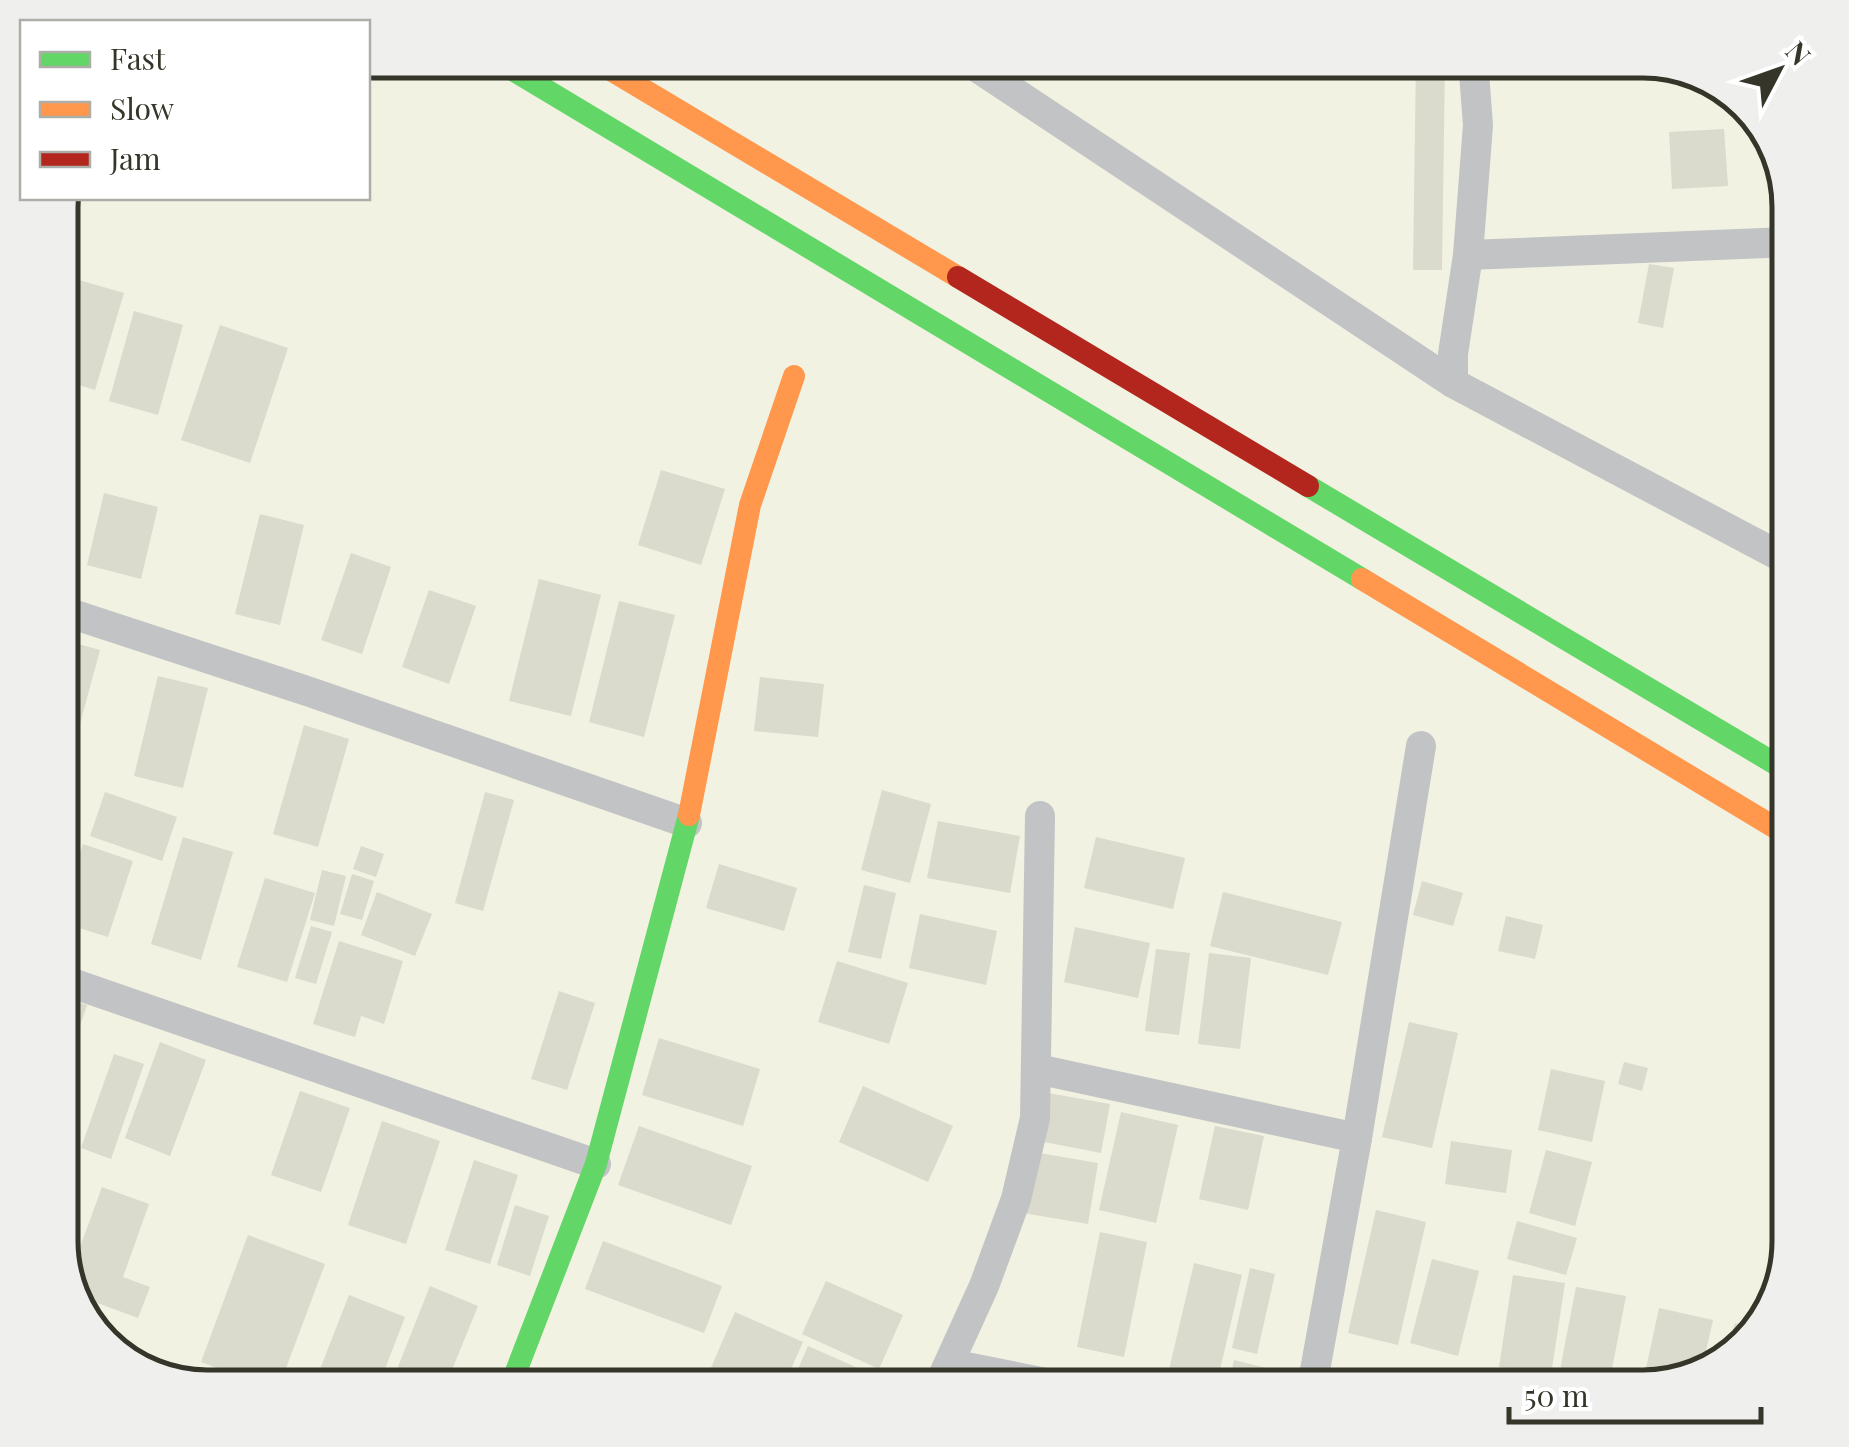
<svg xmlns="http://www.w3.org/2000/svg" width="1849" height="1447" font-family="'Playfair Display',serif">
<rect width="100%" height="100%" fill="#f2f2e2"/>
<g fill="#dadacd">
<polygon points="1416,60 1445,60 1442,270 1413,270"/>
<polygon points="1724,129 1728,186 1672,189 1669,132"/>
<polygon points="1649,264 1674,268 1663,328 1638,323"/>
<polygon points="72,278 124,293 95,390 60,379 60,318"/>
<polygon points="134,311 183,325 158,415 109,401"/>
<polygon points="220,325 288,348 250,463 181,440"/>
<polygon points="661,470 725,489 701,565 638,545"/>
<polygon points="104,493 158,507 141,579 87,565"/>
<polygon points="260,514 304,525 280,625 235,614"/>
<polygon points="351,553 391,567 362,654 321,640"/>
<polygon points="539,579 601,595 571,716 509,701"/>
<polygon points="429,590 476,606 449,684 402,667"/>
<polygon points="619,601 675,615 644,737 589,722"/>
<polygon points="60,639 100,650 74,746 60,743"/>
<polygon points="158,676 208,688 183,788 134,776"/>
<polygon points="760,677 824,684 818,737 754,731"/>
<polygon points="304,725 349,739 318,847 273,834"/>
<polygon points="882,790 931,804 910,883 861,870"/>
<polygon points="105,792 177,817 162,861 90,836"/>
<polygon points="485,792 514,800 483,911 455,903"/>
<polygon points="938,821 1020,836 1010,893 927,878"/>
<polygon points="183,837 233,852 201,960 151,944"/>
<polygon points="1096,837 1185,858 1173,909 1084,888"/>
<polygon points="83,844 133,861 108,937 60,922 60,913"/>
<polygon points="361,846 384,854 376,877 353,869"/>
<polygon points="719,864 797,888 784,931 706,908"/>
<polygon points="322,870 346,876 334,926 310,920"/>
<polygon points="352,874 374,881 362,920 340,914"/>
<polygon points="265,878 315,893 287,982 237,967"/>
<polygon points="1422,881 1463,893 1453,926 1413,915"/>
<polygon points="864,885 896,893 881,959 848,952"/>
<polygon points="377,892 432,914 415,956 361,935"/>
<polygon points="1223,892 1342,922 1328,975 1210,946"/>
<polygon points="920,914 997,931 986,985 909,968"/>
<polygon points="1506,916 1543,925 1535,959 1498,951"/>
<polygon points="311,926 332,932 316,984 295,978"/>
<polygon points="1075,927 1150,943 1138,998 1064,982"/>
<polygon points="339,941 403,961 384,1024 361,1016 355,1037 313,1024"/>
<polygon points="1156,949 1190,953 1179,1035 1145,1031"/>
<polygon points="1209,953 1251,958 1240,1049 1198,1044"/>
<polygon points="837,961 908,983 889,1044 818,1022"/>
<polygon points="559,991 595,1003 567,1090 531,1079"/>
<polygon points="60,997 87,1005 76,1038 60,1033"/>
<polygon points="1409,1022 1458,1033 1432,1148 1382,1137"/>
<polygon points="659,1038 760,1069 743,1126 642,1095"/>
<polygon points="160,1042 206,1060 170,1156 125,1138"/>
<polygon points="114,1054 144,1064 111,1159 81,1148"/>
<polygon points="1624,1062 1648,1068 1642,1091 1618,1084"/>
<polygon points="1551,1069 1605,1081 1592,1142 1538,1130"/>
<polygon points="863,1086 953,1126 928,1182 839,1142"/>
<polygon points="300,1091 350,1108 321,1192 271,1175"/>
<polygon points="1048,1093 1110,1104 1101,1153 1039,1141"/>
<polygon points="1121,1112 1178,1125 1156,1223 1099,1210"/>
<polygon points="382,1121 440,1141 406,1244 348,1225"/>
<polygon points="639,1126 752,1166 731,1225 618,1185"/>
<polygon points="1215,1126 1264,1136 1248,1210 1199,1199"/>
<polygon points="1451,1141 1512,1150 1506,1193 1445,1184"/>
<polygon points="1546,1150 1592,1162 1575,1226 1529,1213"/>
<polygon points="1033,1152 1098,1163 1088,1224 1023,1213"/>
<polygon points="474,1160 518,1175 490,1264 445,1250"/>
<polygon points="102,1187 149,1204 123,1277 150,1287 138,1318 84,1298 71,1272"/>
<polygon points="515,1205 549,1216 530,1276 497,1265"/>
<polygon points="1376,1210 1426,1222 1398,1345 1348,1333"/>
<polygon points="1517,1221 1577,1238 1566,1275 1507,1259"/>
<polygon points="1100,1232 1147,1242 1124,1357 1077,1347"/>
<polygon points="248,1235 325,1264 279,1387 268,1387 201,1362"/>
<polygon points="603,1241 722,1286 704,1333 585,1289"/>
<polygon points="1432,1259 1479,1271 1458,1356 1410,1343"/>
<polygon points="1194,1263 1242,1275 1216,1387 1165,1387"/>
<polygon points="1250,1268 1275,1274 1257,1354 1232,1348"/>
<polygon points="1513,1275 1565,1283 1551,1375 1499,1367"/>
<polygon points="826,1281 903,1315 879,1369 802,1334"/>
<polygon points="430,1286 478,1306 445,1387 390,1387"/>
<polygon points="1576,1287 1626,1296 1609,1385 1559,1375"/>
<polygon points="349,1295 405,1317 378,1387 313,1387"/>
<polygon points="1659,1308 1713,1320 1701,1373 1642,1387"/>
<polygon points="735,1312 803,1342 783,1387 711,1387 704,1384"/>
<polygon points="1735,1323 1755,1330 1753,1337 1724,1359"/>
<polygon points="808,1346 883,1379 880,1387 790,1387"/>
<polygon points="1234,1360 1266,1368 1262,1387 1228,1387"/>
</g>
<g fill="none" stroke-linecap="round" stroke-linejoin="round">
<g stroke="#c2c3c4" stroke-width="30">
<polyline points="966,60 1453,383 1789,561"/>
<polyline points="1468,255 1789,242"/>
<polyline points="1453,383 1453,354 1468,255 1478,125 1473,60"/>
<polyline points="60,610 310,692 687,823"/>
<polyline points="60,979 596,1164"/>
<polyline points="1037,1069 1357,1138"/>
<polyline points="951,1364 1066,1387"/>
<polyline points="938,1387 984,1286 1016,1199 1035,1118 1040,816"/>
<polyline points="1312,1387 1357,1138 1421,746"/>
</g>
<g stroke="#63d668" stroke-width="22">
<polyline points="496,60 1362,579"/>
<polyline points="1308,486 1789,772"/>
<polyline points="510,1387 596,1164 689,815"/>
</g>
<g stroke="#ff974d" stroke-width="22">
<polyline points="594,60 958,277"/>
<polyline points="1362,579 1789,836"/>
<polyline points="689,815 750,505 794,376"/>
</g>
<polyline stroke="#b3261e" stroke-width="22" points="958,277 1308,486"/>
</g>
<path d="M0 0H1849V1447H0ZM207 78H1643A129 129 0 0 1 1772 207V1241A129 129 0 0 1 1643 1370H207A129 129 0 0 1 78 1241V207A129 129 0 0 1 207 78Z" fill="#efefee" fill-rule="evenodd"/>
<path fill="none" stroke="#353529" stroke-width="5" d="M207 78H1643A129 129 0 0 1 1772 207V1241A129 129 0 0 1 1643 1370H207A129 129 0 0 1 78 1241V207A129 129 0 0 1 207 78Z"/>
<rect x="20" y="20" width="350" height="180" fill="#ffffff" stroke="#aeaea9" stroke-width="2.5"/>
<rect x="40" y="52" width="50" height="15" fill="#63d668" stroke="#aeaea9" stroke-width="2.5"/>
<text x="110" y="70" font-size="30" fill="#353529">Fast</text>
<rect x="40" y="102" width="50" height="15" fill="#ff974d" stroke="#aeaea9" stroke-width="2.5"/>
<text x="110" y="120" font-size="30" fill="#353529">Slow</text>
<rect x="40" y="152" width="50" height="15" fill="#b3261e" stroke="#aeaea9" stroke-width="2.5"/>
<text x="110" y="170" font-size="30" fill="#353529">Jam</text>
<g transform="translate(1779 70) rotate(49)" stroke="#ffffff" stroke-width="8" paint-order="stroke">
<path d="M0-8L18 38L0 25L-18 38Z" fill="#353529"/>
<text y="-15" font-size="28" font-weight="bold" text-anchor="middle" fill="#353529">N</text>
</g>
<path d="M1509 1407v15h252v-15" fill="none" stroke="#353529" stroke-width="5"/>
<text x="1524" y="1407" font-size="30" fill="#353529" stroke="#ffffff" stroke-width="8" paint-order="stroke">50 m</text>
</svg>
